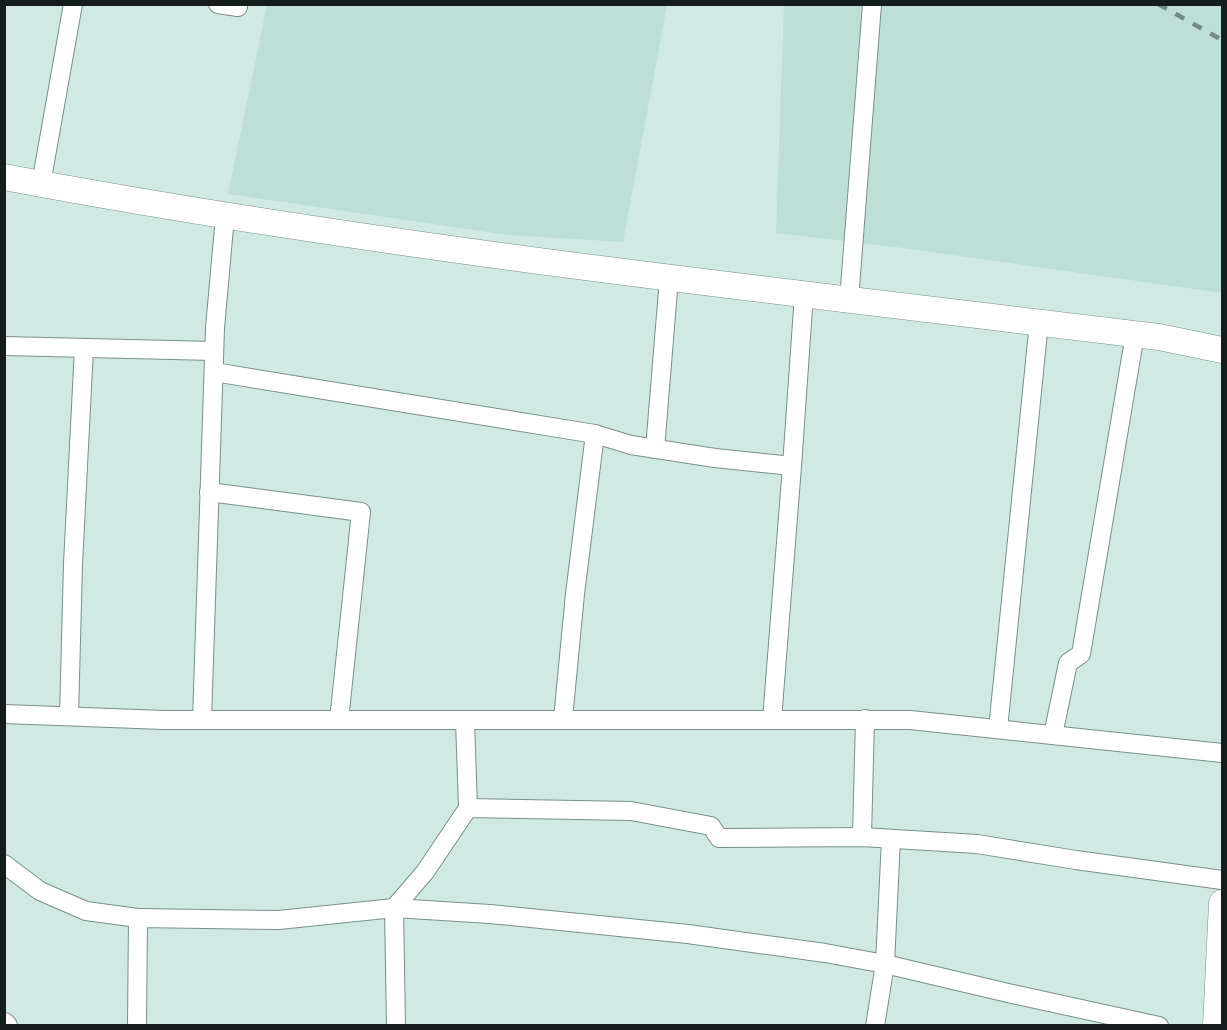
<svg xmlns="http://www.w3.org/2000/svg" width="1227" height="1030" font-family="'Titillium Web',sans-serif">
<rect width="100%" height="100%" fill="#d0eae3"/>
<g fill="#bddfd6">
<polygon points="267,5 667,5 623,242 508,235 228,194"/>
<polygon points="784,5 1222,5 1222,293 903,248 776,233"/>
</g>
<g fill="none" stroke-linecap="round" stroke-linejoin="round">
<g stroke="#78908a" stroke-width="20">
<g id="minor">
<polyline points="218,4 238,7"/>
<polyline points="41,184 73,4"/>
<polyline points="849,300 872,4"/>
<polyline points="4,346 214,351"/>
<polyline points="214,372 595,434 631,445 715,458 792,466 804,294"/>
<polyline points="655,449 669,278"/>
<polyline points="209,492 361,512 339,720"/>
<polyline points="4,714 164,720 910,720 1222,753"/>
<polyline points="69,716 73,564 84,348"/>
<polyline points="563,719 575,594 595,434"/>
<polyline points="202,720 215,328 225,216"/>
<polyline points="465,720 468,808"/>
<polyline points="772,720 792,466"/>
<polyline points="998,729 1039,322"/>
<polyline points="1053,735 1068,663 1081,654 1135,334"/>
<polyline points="862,837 865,719"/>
<polyline points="4,864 40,891 86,911 138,918"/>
<polyline points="137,1026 138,918 279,920 394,908 490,914 688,934 825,953 885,964 1008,993 1159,1026"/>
<polyline points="396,1026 394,908 425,872 468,808 631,811 711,826 719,838 862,837 977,844 1076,860 1222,880"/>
<polyline points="875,1026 885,964 891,839"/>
</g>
</g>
<g stroke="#78908a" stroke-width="24">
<polyline id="tertiary" points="4,1024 6,1026"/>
</g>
<g stroke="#78908a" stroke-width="27">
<g id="secondary">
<path d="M4,177C386,249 773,290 1159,337L1222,350"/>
<polyline points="1216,1026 1222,903"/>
</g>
</g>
<use href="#minor" stroke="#fff" stroke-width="18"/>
<use href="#tertiary" stroke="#fff" stroke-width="22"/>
<use href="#secondary" stroke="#fff" stroke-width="26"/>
<polyline stroke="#788a85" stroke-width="4.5" stroke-dasharray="10 10" stroke-linecap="butt" points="1158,4 1222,40"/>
</g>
<rect width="1227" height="1030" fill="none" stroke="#141d1b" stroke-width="12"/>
</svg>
